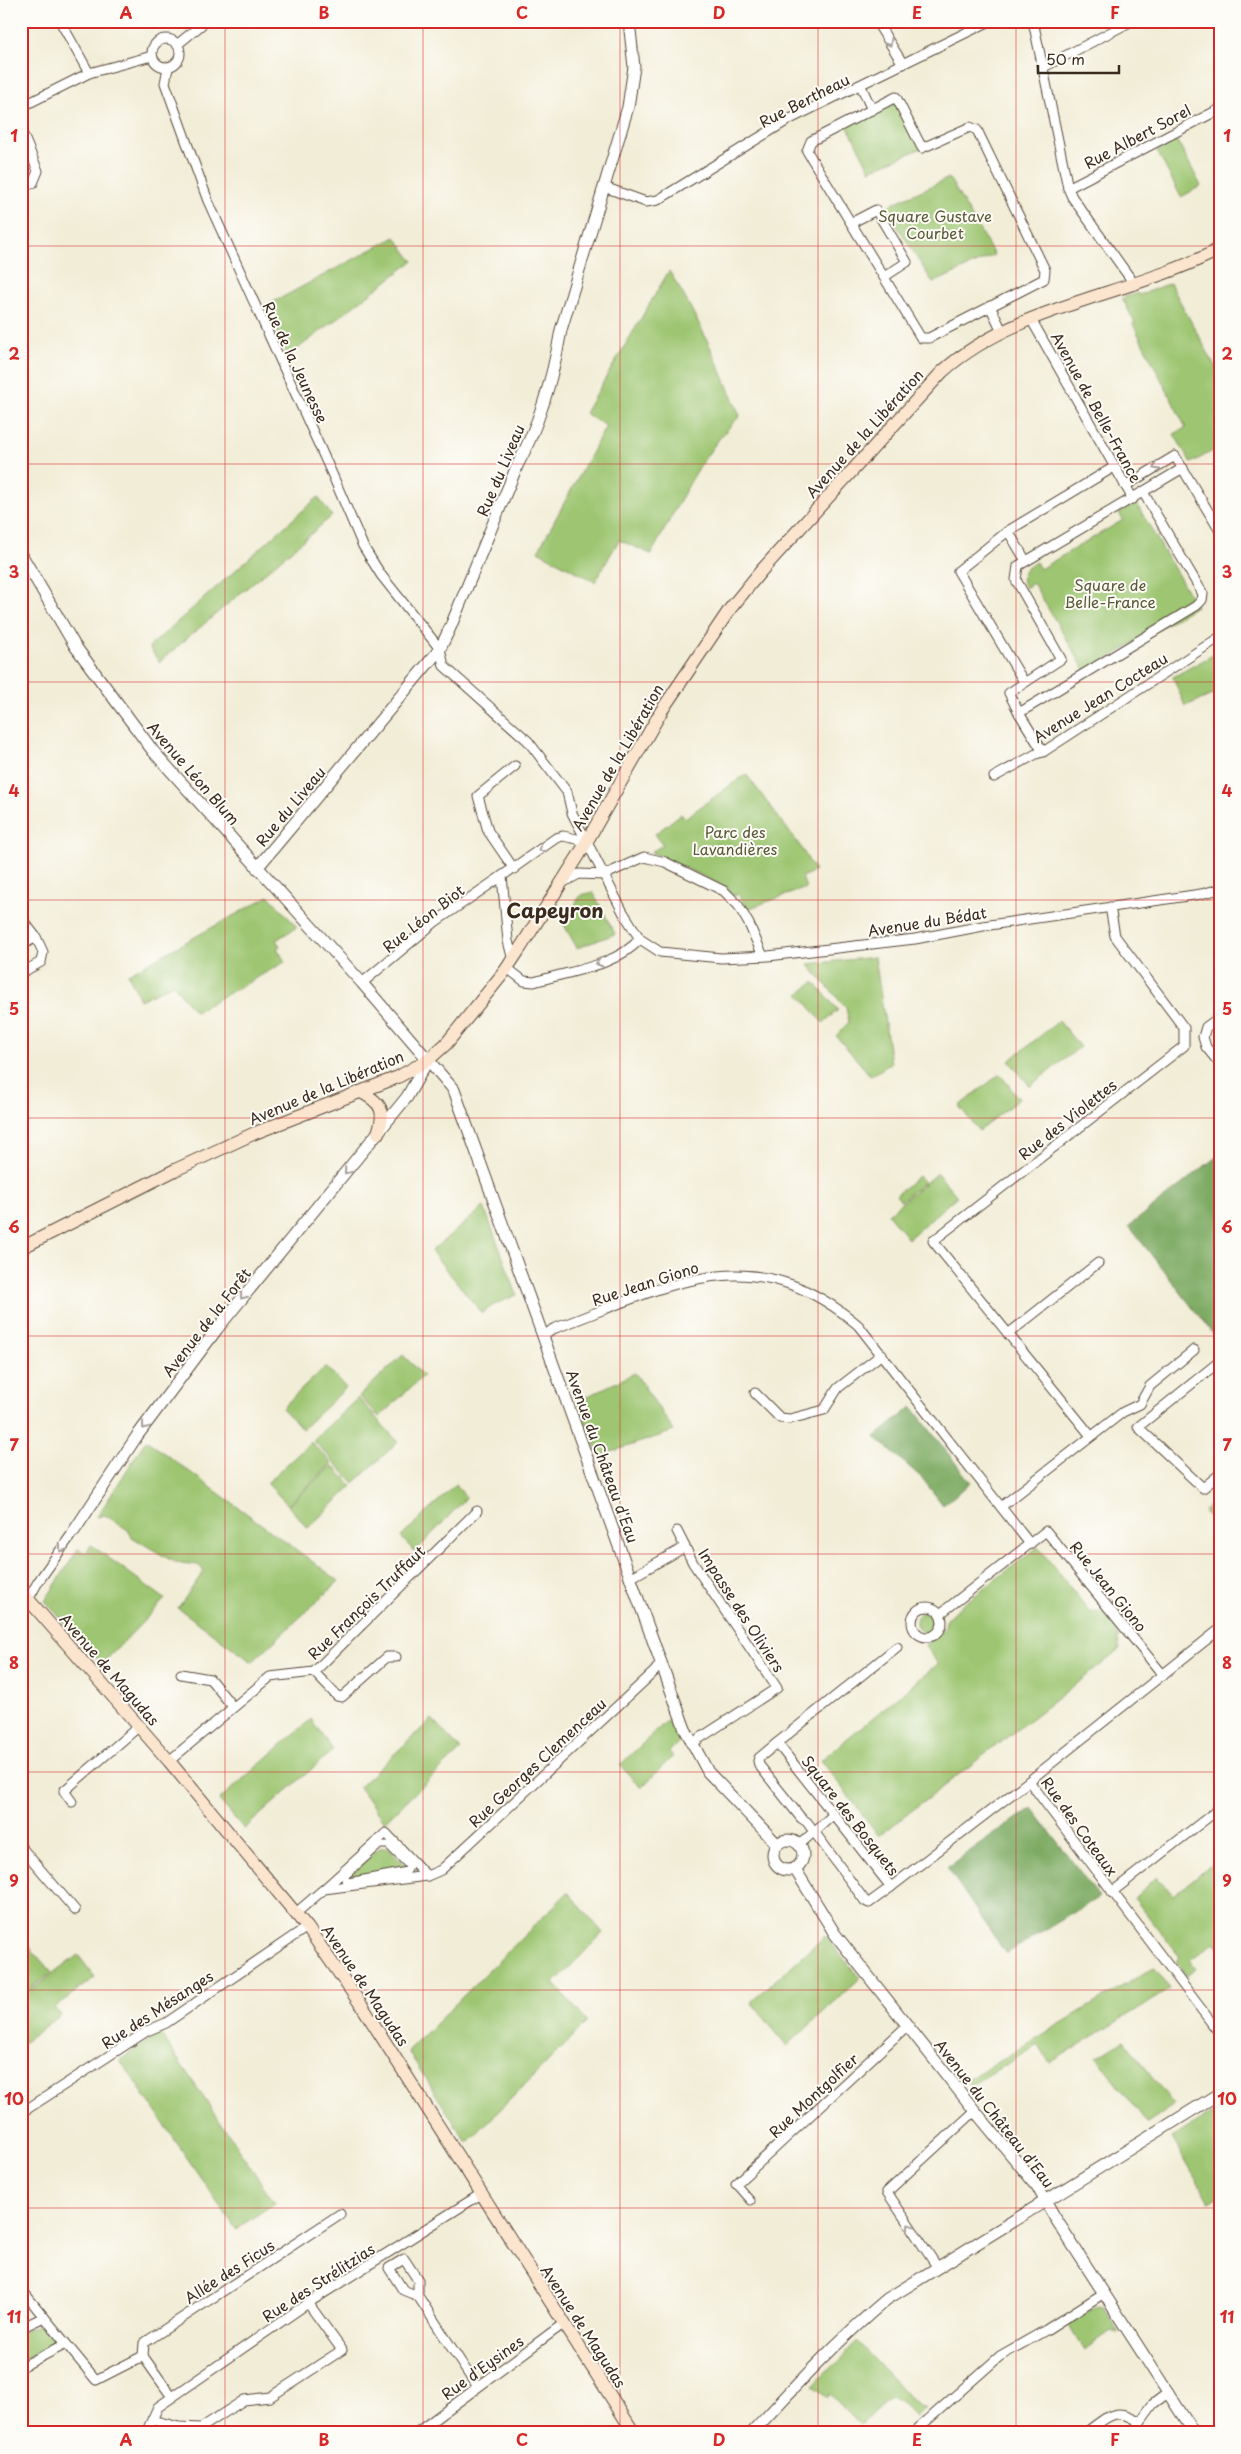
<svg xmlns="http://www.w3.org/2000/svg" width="1241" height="2454" font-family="'Playpen Sans',sans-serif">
<rect width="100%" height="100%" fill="#fdfcf7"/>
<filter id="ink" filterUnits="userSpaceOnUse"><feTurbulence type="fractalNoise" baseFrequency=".02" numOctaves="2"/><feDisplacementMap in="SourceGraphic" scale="10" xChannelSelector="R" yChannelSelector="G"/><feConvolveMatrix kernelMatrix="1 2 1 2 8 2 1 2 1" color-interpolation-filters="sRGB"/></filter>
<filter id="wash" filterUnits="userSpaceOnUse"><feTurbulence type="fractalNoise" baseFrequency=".0096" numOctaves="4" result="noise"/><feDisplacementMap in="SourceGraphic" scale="20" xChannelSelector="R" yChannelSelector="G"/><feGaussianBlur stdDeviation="1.12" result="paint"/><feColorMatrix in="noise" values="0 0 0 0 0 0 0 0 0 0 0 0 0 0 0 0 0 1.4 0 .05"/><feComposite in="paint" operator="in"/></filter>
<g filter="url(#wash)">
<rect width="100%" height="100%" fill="#f2edd7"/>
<g fill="#9ec672" stroke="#6c7848">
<polygon points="896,97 922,148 870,170 846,123"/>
<polygon points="1177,140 1201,186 1181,197 1157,151"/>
<polygon points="949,178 994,255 933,283 885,207"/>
<polygon points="395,237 413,261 288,356 266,306"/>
<path d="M669,271C700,320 718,363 740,416C700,454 678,507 651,554L619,540L595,582L538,551L606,426L585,413Z"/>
<polygon points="1170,283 1220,375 1220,447 1191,463 1174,434 1186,428 1133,324 1135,323 1122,298 1137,293 1139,295"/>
<polygon points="318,497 332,516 159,662 149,647"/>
<path d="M1136,503L1196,606L1086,672L1033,583L1025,588C1018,574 1025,569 1036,562L1040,569L1123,520L1119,513Z"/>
<polygon points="1220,651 1220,692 1185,706 1173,677"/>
<polygon points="746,774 800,846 815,871 802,877 806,888 747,909 739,894 733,896 728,888 651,852 663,845 655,834 681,814 685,818"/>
<polygon points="593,892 615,934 577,948 563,923 581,895"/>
<polygon points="269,896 297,927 276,940 280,946 277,948 285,962 195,1012 173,984 140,1000 128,974"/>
<polygon points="875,957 891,1063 871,1076 836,1036 849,1022 846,1008 808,964"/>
<polygon points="814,982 838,1010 823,1023 799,994"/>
<polygon points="1059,1021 1080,1047 1030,1086 1009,1061"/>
<polygon points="1000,1074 1019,1099 979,1131 959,1106"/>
<polygon points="937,1173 957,1196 908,1239 888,1214"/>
<polygon points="918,1176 924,1182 901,1201 896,1195"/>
<polygon points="484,1207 517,1295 495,1304 482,1313 431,1251"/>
<polygon points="403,1355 423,1376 379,1417 359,1396"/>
<polygon points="326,1366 346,1388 302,1429 282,1408"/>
<polygon points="635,1373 674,1431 599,1456 578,1401"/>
<polygon points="358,1398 398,1442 354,1483 313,1440"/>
<polygon points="146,1440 339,1581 252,1662 178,1608 204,1571 198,1565 174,1562 132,1537 128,1530 105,1515 97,1517"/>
<polygon points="311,1442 332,1463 288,1505 267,1483"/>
<polygon points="332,1465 352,1486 308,1528 288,1506"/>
<polygon points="456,1484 466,1498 415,1552 401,1537"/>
<polygon points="1220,1495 1220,1527 1203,1512"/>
<polygon points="91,1545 165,1599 102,1664 45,1601 78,1549 86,1553"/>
<polygon points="1038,1547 1090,1612 1113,1613 1120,1650 879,1836 821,1760 938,1664 925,1645 945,1629 946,1621 952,1613"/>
<circle cx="927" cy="1622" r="11"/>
<polygon points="671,1717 679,1742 669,1752 673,1756 641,1788 620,1765"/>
<polygon points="311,1719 333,1750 244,1829 219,1800"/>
<polygon points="432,1719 461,1750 384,1822 359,1787"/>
<polygon points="379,1848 389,1848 407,1867 406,1869 351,1879 348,1877"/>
<polygon points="1220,1858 1220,1948 1215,1942 1190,1961 1196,1969 1186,1976 1176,1961 1180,1957 1134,1898 1157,1877 1173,1895"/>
<polygon points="568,1892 603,1933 554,1983 587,2022 467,2143 408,2051"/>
<polygon points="825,1936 860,1978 787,2046 751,2002"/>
<polygon points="21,1937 52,1973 31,1988 32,1990 78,1955 95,1977 54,2008 61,2015 23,2043"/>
<polygon points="1154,1967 1170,1989 1050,2063 1038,2045 970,2086 966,2081"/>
<polygon points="160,2033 275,2203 236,2229 120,2060"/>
<polygon points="1124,2040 1174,2105 1147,2123 1097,2057"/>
<polygon points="1220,2108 1220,2195 1209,2202 1172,2138"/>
<polygon points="1098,2305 1103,2306 1119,2333 1111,2331 1084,2350 1069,2325"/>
<polygon points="39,2324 46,2326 56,2337 55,2343 21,2361 21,2333"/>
<polygon points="857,2341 920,2408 925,2408 915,2418 902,2402 890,2397 860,2425 830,2394 828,2397 813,2386"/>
</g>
<g fill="#7eab64" stroke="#5c6a41">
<polygon points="1220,1154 1220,1343 1129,1226"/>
<polygon points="912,1407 971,1483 943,1505 922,1478 875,1437"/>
<polygon points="1032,1808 1099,1897 1006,1954 947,1867"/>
</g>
</g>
<g filter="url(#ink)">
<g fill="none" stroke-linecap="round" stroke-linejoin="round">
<g stroke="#56473a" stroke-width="9">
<g id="pedestrian">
<polygon points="380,1845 388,1845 409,1866 407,1871 348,1882 345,1879 345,1876"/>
<polyline points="736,2184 751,2201"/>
</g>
</g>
<g stroke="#56473a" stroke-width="11">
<g id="minor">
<polyline points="60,21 89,73"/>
<polyline points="876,21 903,64"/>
<polyline points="1033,21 1068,188 1072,197 1135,285"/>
<circle cx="166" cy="53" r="14"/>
<polyline points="178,44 206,21"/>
<polyline points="1044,67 1132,21"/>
<polyline points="168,68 165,83 208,201 333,476 363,546 381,575 440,649 444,666 528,741 567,792 572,813 623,912 640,939 660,952 721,958 768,956 915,939 983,926 1201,894 1220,889"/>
<polyline points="861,86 872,110"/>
<polygon points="896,97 922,148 970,127 977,130 1045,270 1044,279 929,338 921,338 807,151 811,141"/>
<polyline points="21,107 89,73 152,56"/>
<polyline points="21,130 38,171 33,183 21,188"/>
<polyline points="604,187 646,202 658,200 788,120 990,21"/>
<polyline points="1068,188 1220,109"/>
<polyline points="851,223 876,210 907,262 884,277"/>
<polyline points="990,306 1002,331"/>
<polyline points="1031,319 1133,499"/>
<polyline points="1125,486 1175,456 1220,531"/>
<polyline points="1008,531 958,571 1024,682"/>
<polyline points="1026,561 1008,531 1114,467"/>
<polyline points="1019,713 1009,693 1061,659 1016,580 1018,566 1183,468"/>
<polyline points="1043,752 1019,713 1196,606 1202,600 1203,594 1143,492"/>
<polyline points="994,777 1036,754 1043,752 1220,637"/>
<polyline points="514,869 488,831 478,796 515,766"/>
<polyline points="604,875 644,857 665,862 724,891 738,905 749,924 763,956"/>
<polyline points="564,882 579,874 604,875"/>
<polyline points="21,918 36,937"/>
<polyline points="21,946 36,937 43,952 41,962 21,973"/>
<polyline points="513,960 508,941 502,876 556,838 563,836 586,841"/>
<path d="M507,968L524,981L534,982C569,971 615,967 640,939"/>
<polyline points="362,983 435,922 502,876"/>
<polyline points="1220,1017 1206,1027 1203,1037 1206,1047 1220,1064"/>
<polyline points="1008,1334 1098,1263"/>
<path d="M544,1336L553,1329C667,1287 750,1234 858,1325L1030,1544"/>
<polyline points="1220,1361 1138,1427 1203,1488 1220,1474"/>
<polyline points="755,1393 780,1418 790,1419 824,1410 838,1388 882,1354"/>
<polyline points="1091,1436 933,1241 1184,1046 1184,1028 1115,936 1110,907"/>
<polyline points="1002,1506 1123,1412 1140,1404 1150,1386 1194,1350"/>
<polyline points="677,1531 693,1563 777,1688 691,1744"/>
<polyline points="632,1577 685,1547"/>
<circle cx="927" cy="1622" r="15"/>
<polyline points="21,1612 38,1582 74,1531"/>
<polyline points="940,1614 1046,1531 1163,1675"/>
<polyline points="1220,1629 1029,1781 1220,2034"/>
<polyline points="897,1647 777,1743 891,1887 1029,1781"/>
<polyline points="314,1672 337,1696 342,1697 387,1657 396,1657"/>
<polyline points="181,1674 210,1679 233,1707"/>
<polyline points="777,1743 759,1758 758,1761 759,1765 801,1818 807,1822 865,1901 869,1903 891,1887"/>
<polyline points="169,1761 270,1677 314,1672 477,1511"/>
<polyline points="72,1802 64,1791 138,1727"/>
<polyline points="799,1845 833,1815"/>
<polyline points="21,1847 75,1910"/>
<polyline points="324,1889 386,1833 427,1876"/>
<polyline points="1112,1892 1220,1808"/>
<polyline points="296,1913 324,1889 427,1876 441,1870 654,1672 662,1662"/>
<polyline points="21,2113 147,2031 166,2023 307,1927"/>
<polyline points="736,2184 908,2025"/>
<polyline points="938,2268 887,2192 975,2111"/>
<polyline points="21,2289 96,2380 143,2356 172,2397"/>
<polyline points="418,2296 418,2280 404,2259 389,2268 403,2290 418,2296 477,2387"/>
<polyline points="21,2328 44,2317"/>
<polyline points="143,2356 144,2343 340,2214"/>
<polyline points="21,2367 66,2344"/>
<polyline points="152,2420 158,2407 308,2303 481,2194"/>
<polyline points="146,2433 152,2420 179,2427 201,2428 244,2400 270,2397 342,2350 308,2303"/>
<polyline points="416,2433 563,2324"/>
<polyline points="913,2433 1000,2356 1046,2330 1104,2293"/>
<path d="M1085,2433C1107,2418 1114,2405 1140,2422"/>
<polyline points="1132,2433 1153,2404 1169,2392"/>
</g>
</g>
<g stroke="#56473a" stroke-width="13">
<g id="tertiary">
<polyline points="21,554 75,646 153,751 362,983 454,1090 685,1729 708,1772 777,1844"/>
<path d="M257,868L440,649L450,628L517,466C539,425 553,377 561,330L628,107L634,67L629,21"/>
<polyline points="74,1531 137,1436 217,1329 407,1097 428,1060"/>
<circle cx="788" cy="1855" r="15"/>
<polyline points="795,1869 835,1934 975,2111 1037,2186 1054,2216 1194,2433"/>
<path d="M752,2433C795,2386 838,2340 887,2299L1220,2093"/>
</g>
</g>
<g stroke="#56473a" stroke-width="14">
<g id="secondary">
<path d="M361,1092C382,1103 386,1111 378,1133"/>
<path d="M21,1248L175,1170L255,1133L398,1077L428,1060L446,1044L505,971L519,950L579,855L662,710L730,609L761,571L942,372C1017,304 1131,296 1220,249"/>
<polyline points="21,1591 169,1761 307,1927 364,2009 634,2433"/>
</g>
</g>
<use href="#pedestrian" stroke="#fff" stroke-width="7"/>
<use href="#minor" stroke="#fff" stroke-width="9"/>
<use href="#tertiary" stroke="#fff" stroke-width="11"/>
<use href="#secondary" stroke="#fce5cf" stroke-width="12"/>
</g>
<defs><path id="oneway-chevron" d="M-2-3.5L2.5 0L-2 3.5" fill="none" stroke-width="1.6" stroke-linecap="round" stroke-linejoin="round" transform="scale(1.25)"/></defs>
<g stroke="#a79f9a">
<use href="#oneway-chevron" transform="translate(889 43) rotate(58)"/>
<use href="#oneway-chevron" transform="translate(1156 467) rotate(149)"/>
<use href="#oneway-chevron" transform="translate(542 849) rotate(144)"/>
<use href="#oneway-chevron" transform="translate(599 963) rotate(164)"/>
<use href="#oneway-chevron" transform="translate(347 1171) rotate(130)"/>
<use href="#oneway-chevron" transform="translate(243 1296) rotate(128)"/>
<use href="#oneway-chevron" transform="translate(145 1426) rotate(127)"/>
<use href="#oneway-chevron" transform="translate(62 1549) rotate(126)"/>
<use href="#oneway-chevron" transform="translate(910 2227) rotate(-124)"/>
</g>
</g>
<path fill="none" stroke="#d62828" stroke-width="1" stroke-opacity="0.55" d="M225,21V2433M423,21V2433M620,21V2433M818,21V2433M1016,21V2433M21,246H1220M21,464H1220M21,682H1220M21,900H1220M21,1118H1220M21,1336H1220M21,1554H1220M21,1772H1220M21,1990H1220M21,2208H1220"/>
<g text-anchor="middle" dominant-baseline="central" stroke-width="4" stroke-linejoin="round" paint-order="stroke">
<g font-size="15" fill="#3b2a1e" stroke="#fdfcf7">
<text transform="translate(804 100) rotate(-27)">Rue Bertheau</text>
<text transform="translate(1137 136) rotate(-28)">Rue Albert Sorel</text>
<text transform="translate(296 362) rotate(65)">Rue de la Jeunesse</text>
<text transform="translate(1097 407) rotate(61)">Avenue de Belle-France</text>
<text transform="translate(864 433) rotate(-48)">Avenue de la Libération</text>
<text transform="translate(500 470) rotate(-67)">Rue du Liveau</text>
<text transform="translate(1100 697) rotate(-32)">Avenue Jean Cocteau</text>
<text transform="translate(617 757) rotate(-60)">Avenue de la Libération</text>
<text transform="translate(194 773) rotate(49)">Avenue Léon Blum</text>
<text transform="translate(290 806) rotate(-50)">Rue du Liveau</text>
<text transform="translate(423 918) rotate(-38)">Rue Léon Biot</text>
<text transform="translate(927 921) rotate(-9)">Avenue du Bédat</text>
<text transform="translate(326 1087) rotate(-23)">Avenue de la Libération</text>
<text transform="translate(1067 1119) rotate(-38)">Rue des Violettes</text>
<text transform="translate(645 1283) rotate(-18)">Rue Jean Giono</text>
<text transform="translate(206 1322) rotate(-52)">Avenue de la Forêt</text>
<text transform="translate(603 1456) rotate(70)">Avenue du Château d'Eau</text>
<text transform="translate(1109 1586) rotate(51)">Rue Jean Giono</text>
<text transform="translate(366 1602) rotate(-44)">Rue François Truffaut</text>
<text transform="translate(742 1610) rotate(57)">Impasse des Oliviers</text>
<text transform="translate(110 1669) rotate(49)">Avenue de Magudas</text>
<text transform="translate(537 1762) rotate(-43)">Rue Georges Clemenceau</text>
<text transform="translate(851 1815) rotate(52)">Square des Bosquets</text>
<text transform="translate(1080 1826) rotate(54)">Rue des Coteaux</text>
<text transform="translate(366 1985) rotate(56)">Avenue de Magudas</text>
<text transform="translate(157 2009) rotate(-33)">Rue des Mésanges</text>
<text transform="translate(813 2095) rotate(-43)">Rue Montgolfier</text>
<text transform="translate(995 2113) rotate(52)">Avenue du Château d'Eau</text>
<text transform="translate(229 2271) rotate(-33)">Allée des Ficus</text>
<text transform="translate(318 2282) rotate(-33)">Rue des Strélitzias</text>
<text transform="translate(584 2326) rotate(57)">Avenue de Magudas</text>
<text transform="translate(482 2367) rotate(-36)">Rue d'Eysines</text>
</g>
<g font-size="15" fill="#595937" stroke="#fdfcf7">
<text x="935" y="215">Square Gustave<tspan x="935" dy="17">Courbet</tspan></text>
<text x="1110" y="584">Square de<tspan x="1110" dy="17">Belle-France</tspan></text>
<text x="735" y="831">Parc des<tspan x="735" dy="17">Lavandières</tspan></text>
</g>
<g font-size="20" font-weight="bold" fill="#3b2a1e" stroke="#fdfcf7">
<text x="555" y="910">Capeyron</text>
</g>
</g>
<rect width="1241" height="2454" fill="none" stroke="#fdfcf7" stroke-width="55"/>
<path d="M1038 65v8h81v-8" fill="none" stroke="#3b2a1e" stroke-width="2.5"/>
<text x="1046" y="65" font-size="15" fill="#3b2a1e" stroke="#fdfcf7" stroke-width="4" paint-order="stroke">50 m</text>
<rect x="28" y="28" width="1186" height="2398" fill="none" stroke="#d62828" stroke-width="2"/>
<g font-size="16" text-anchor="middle" font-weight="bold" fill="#d62828">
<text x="126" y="19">A</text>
<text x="324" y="19">B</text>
<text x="522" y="19">C</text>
<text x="719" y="19">D</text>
<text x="917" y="19">E</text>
<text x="1115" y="19">F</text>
<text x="14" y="142">1</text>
<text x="1227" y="142">1</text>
<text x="14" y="360">2</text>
<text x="1227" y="360">2</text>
<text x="14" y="578">3</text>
<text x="1227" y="578">3</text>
<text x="14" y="797">4</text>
<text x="1227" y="797">4</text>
<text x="14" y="1015">5</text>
<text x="1227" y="1015">5</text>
<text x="14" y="1233">6</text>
<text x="1227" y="1233">6</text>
<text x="14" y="1451">7</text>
<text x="1227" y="1451">7</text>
<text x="14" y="1669">8</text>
<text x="1227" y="1669">8</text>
<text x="14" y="1887">9</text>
<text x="1227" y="1887">9</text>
<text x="14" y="2105">10</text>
<text x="1227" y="2105">10</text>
<text x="14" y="2323">11</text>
<text x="1227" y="2323">11</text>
<text x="126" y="2446">A</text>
<text x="324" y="2446">B</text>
<text x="522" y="2446">C</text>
<text x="719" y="2446">D</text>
<text x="917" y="2446">E</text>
<text x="1115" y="2446">F</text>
</g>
</svg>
